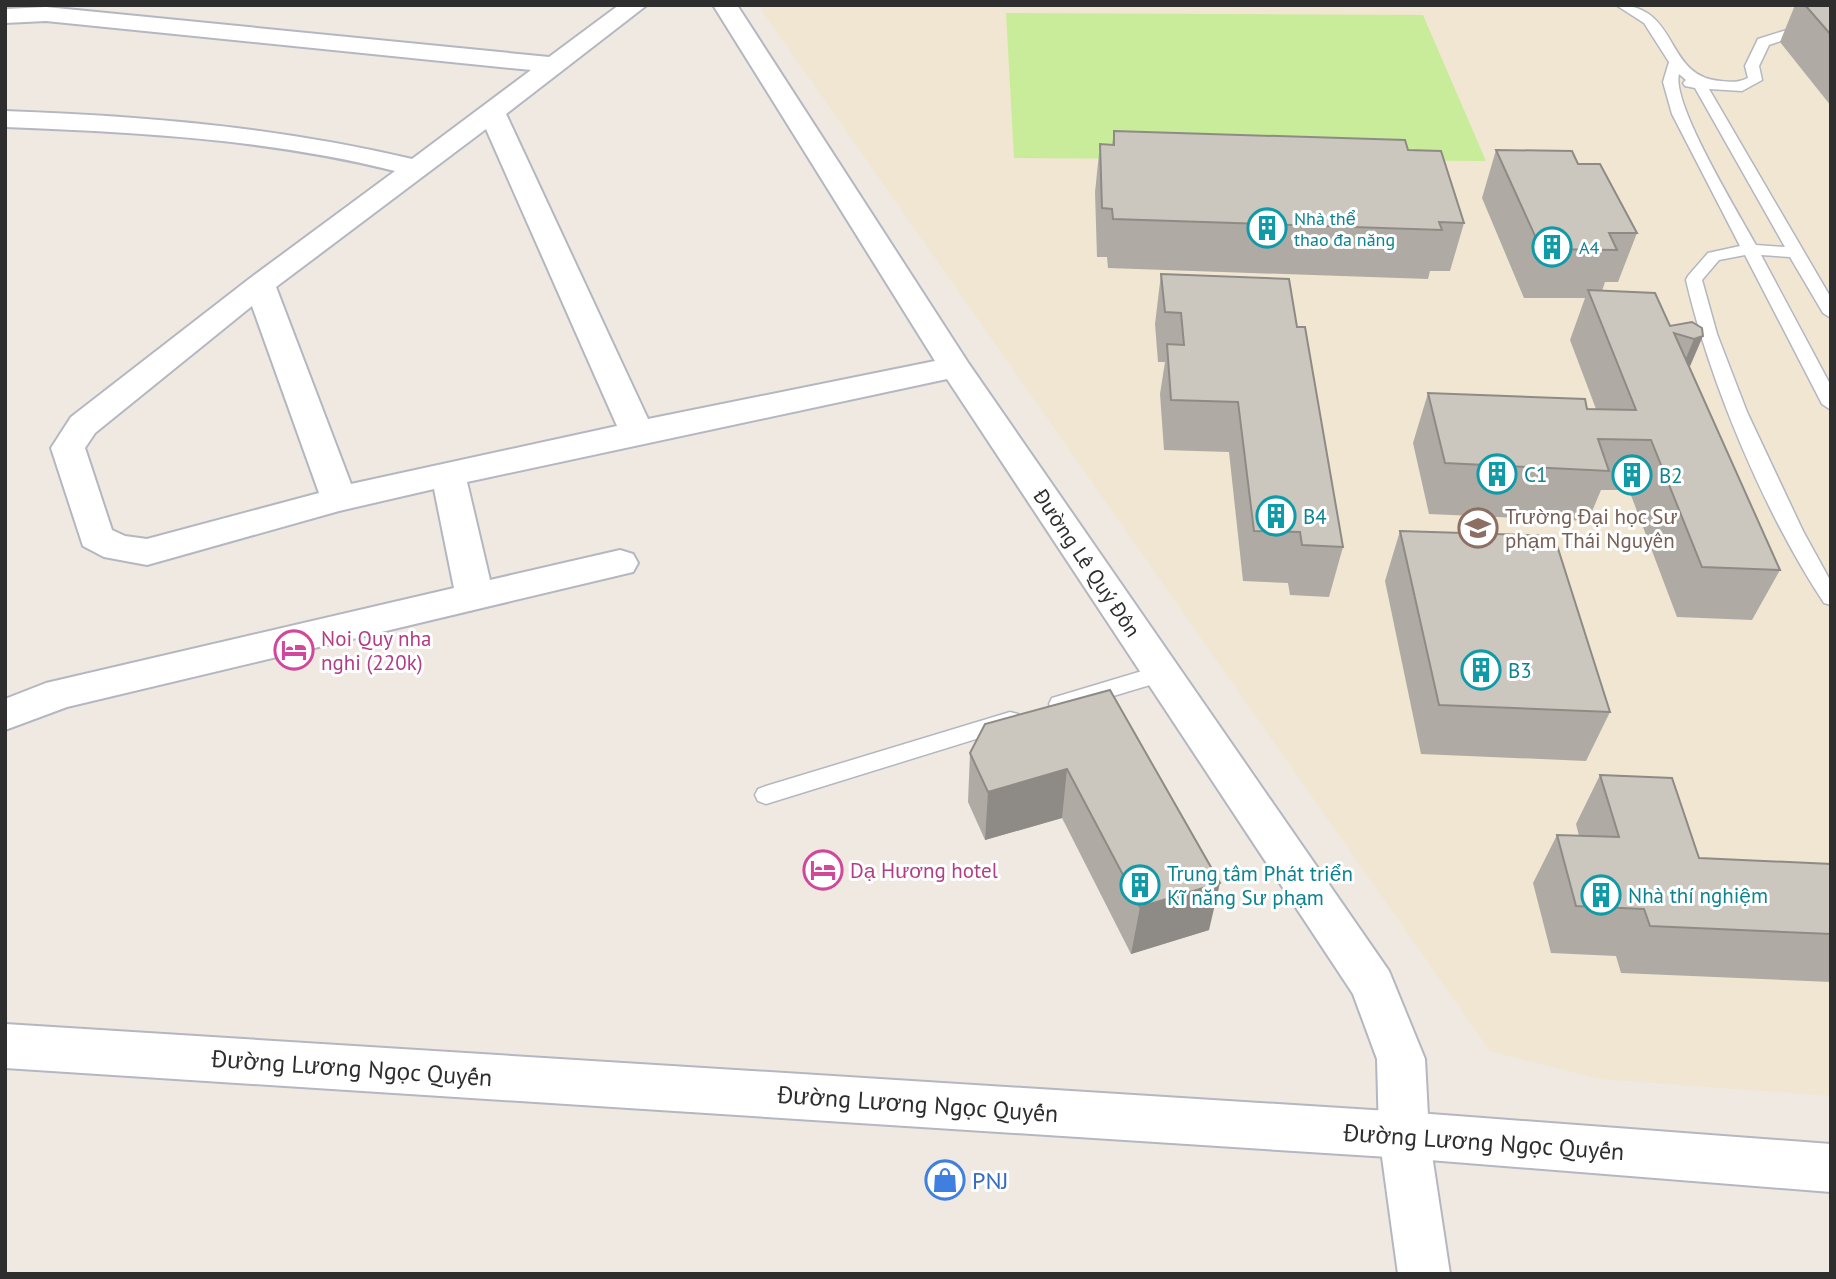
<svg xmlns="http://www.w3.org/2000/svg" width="1836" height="1279" font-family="'PT Sans',sans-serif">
<rect width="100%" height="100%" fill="#efe9e1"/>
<polygon fill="#f0e6d1" points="758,5 1831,5 1831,1096 1600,1079 1490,1051"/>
<polygon fill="#c9ec9a" points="1006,13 1423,15 1486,161 1014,158"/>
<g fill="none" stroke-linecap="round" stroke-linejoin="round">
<g stroke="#b4b7c1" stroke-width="3">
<g id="service">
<path d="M1616,5C1681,5 1663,77 1721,81C1731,82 1738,83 1748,78L1745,66L1758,39L1793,28L1831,25V33L1795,36L1769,45L1759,66L1762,80L1742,91L1709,89L1831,298V318L1823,313L1790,257L1761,255L1831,386V410L1822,404L1745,255L1719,260L1702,280L1717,334L1747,412L1803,531L1831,582V605L1824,603C1765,514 1710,383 1686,280L1688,276L1708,253L1740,246L1672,114L1663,82L1669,62L1644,23ZM1679,74L1686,80L1683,83L1685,86L1695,88L1785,247L1756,245C1739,214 1671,103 1679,74Z"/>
<polygon points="1162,665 1170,667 1173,673 1170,679 1060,712 1052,710 1049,704 1052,698"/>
<polygon points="1010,712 1018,714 1021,720 1018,726 766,804 758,801 755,795 758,789 766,786"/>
</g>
</g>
<g stroke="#b4b7c1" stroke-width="4">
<path id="minor" d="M619,5H647L506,114L648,419L935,361L713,5H737L969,364L1389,971L1425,1059L1429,1135L1450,1274H1398L1379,1135L1377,1059L1353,994L947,379L467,482L490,580L620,550L633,554L638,563L633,572L67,707L5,730V699L46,683L454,588L434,489L339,511L147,565L104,557L83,546L51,448L71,417L249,279L395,171C267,139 136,132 5,127V111C143,116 278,127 412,159L531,70L46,21L5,23V9L46,7L549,57ZM486,129L617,426L351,484L276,287ZM252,306L319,493L147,539L125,536L112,530L85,448L95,433Z"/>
</g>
<g stroke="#b4b7c1" stroke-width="4">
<polygon id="secondary" points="5,1024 1404,1112 1831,1144 1831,1192 1404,1158 5,1068"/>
</g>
<use href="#service" fill="#fff" fill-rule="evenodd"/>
<use href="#minor" fill="#fff" fill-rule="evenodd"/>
<use href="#secondary" fill="#fff" fill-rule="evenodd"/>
</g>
<g fill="#afaba4">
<polygon points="1795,5 1831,5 1831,106 1780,42"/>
<polygon points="1114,131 1408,150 1464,223 1450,271 1430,271 1428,279 1108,268 1107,257 1097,257 1095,192 1100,144 1112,145"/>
<polygon points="1496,150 1578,164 1637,233 1618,282 1605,282 1602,291 1670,326 1702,328 1689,368 1780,570 1752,620 1677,617 1629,490 1601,490 1588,521 1429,514 1413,443 1428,393 1596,409 1570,340 1585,298 1524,298 1482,198"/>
<polygon points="1161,274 1297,327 1343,547 1329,597 1290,595 1288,583 1243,581 1229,452 1164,450 1160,394 1165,362 1158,362 1155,324"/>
<polygon points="1400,531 1610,712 1586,761 1421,754 1385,581"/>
<polygon points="1110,690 1209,930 1131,954 1062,818 985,840 968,802 970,753"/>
<polygon points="1600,775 1699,858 1831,864 1831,982 1621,973 1616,956 1551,953 1533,883 1557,835 1579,836 1576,824"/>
</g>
<g fill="#8e8b86">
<polygon points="1703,336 1682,385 1673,389 1694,339"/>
<polygon points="1067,769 1062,818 985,840 988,792"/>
<polygon points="1220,883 1209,930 1131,954 1140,907"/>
</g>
<g fill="#cbc7bf" stroke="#8e8b86" stroke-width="2">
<polygon points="1805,5 1831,5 1831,35"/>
<polygon points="1114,131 1405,140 1408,150 1441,151 1464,223 1439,222 1442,230 1113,219 1112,209 1102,208 1100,144 1114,145"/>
<polygon points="1496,150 1572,151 1578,164 1600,164 1637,233 1609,233 1617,250 1541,249"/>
<polygon points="1161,274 1289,279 1297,327 1305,327 1343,547 1302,545 1300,532 1254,531 1238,402 1171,400 1167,344 1184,345 1181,313 1165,312"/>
<polygon points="1588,290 1655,293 1670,326 1692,322 1702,328 1703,336 1694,339 1674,333 1780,570 1702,567 1651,440 1598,439 1609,471 1445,463 1428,393 1585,399 1587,409 1636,410"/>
<polygon points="1400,531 1554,536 1610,712 1439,705"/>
<polygon points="1110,690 1220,883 1140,907 1067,769 988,792 970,753 985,724"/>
<polygon points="1600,775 1672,778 1699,858 1831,864 1831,934 1650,926 1644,909 1576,906 1557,835 1619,837"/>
</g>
<defs>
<g id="building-ring" transform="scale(2.0125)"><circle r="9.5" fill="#fff" stroke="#0f9aa8" stroke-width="1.5"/><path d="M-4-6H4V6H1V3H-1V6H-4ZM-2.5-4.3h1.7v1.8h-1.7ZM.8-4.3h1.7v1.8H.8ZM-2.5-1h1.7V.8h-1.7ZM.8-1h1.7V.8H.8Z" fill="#0f9aa8"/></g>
<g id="university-ring" transform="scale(2.0125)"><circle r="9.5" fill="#fff" stroke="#8d6e63" stroke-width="1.5"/><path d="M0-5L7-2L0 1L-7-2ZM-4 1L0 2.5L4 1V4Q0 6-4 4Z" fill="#8d6e63"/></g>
<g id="hotel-ring" transform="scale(2.0125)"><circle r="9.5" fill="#fff" stroke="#d1479c" stroke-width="1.5"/><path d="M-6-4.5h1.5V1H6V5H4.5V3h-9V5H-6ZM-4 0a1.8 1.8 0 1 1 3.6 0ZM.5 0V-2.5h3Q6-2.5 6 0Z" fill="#d1479c"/></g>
<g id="shop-ring" transform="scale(2.0125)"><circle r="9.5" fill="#fff" stroke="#3f7fe0" stroke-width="1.5"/><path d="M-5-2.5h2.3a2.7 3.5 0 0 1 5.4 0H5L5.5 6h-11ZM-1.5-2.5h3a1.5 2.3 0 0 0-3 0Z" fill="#3f7fe0"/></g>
</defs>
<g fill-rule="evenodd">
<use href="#building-ring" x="1267" y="228"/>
<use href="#building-ring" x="1552" y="247"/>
<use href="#building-ring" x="1497" y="474"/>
<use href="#building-ring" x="1632" y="475"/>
<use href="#building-ring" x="1276" y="516"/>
<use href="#university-ring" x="1478" y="528"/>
<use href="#hotel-ring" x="294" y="650"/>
<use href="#building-ring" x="1481" y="670"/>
<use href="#hotel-ring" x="823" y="870"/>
<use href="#building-ring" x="1140" y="885"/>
<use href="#building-ring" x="1601" y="895"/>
<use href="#shop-ring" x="945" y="1180"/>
</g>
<g text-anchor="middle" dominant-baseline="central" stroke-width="6" stroke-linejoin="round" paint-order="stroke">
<g font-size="18" fill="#0d838f" stroke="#fff" text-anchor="start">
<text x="1294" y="218">Nhà thể<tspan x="1294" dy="21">thao đa năng</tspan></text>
<text x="1579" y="247">A4</text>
</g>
<g font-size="21" fill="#0d838f" stroke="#fff" text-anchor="start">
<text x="1524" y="474">C1</text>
<text x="1659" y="475">B2</text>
<text x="1303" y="516">B4</text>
<text x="1508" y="670">B3</text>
<text x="1167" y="873">Trung tâm Phát triển<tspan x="1167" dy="24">Kĩ năng Sư phạm</tspan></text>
<text x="1628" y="895">Nhà thí nghiệm</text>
</g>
<g font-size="21" fill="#785e54" stroke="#fff" text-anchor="start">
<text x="1505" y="516">Trường Đại học Sư<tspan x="1505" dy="24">phạm Thái Nguyên</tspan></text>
</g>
<g font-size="21" fill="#2e2e2e" stroke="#fff">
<text transform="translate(1087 563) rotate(56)">Đường Lê Quý Đôn</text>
</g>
<g font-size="21" fill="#b23c85" stroke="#fff" text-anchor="start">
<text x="321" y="638">Noi Quy nha<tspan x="321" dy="24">nghi (220k)</tspan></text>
<text x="850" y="870">Dạ Hương hotel</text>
</g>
<g font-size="24" fill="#2e2e2e" stroke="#fff">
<text transform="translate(352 1068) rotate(4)">Đường Lương Ngọc Quyến</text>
<text transform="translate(918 1104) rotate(4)">Đường Lương Ngọc Quyến</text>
<text transform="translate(1484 1142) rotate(4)">Đường Lương Ngọc Quyến</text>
</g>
<g font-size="24" fill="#366cbe" stroke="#fff" text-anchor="start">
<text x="972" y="1180">PNJ</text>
</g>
</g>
<rect width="1836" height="1279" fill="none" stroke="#2e2e2e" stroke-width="14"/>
</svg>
